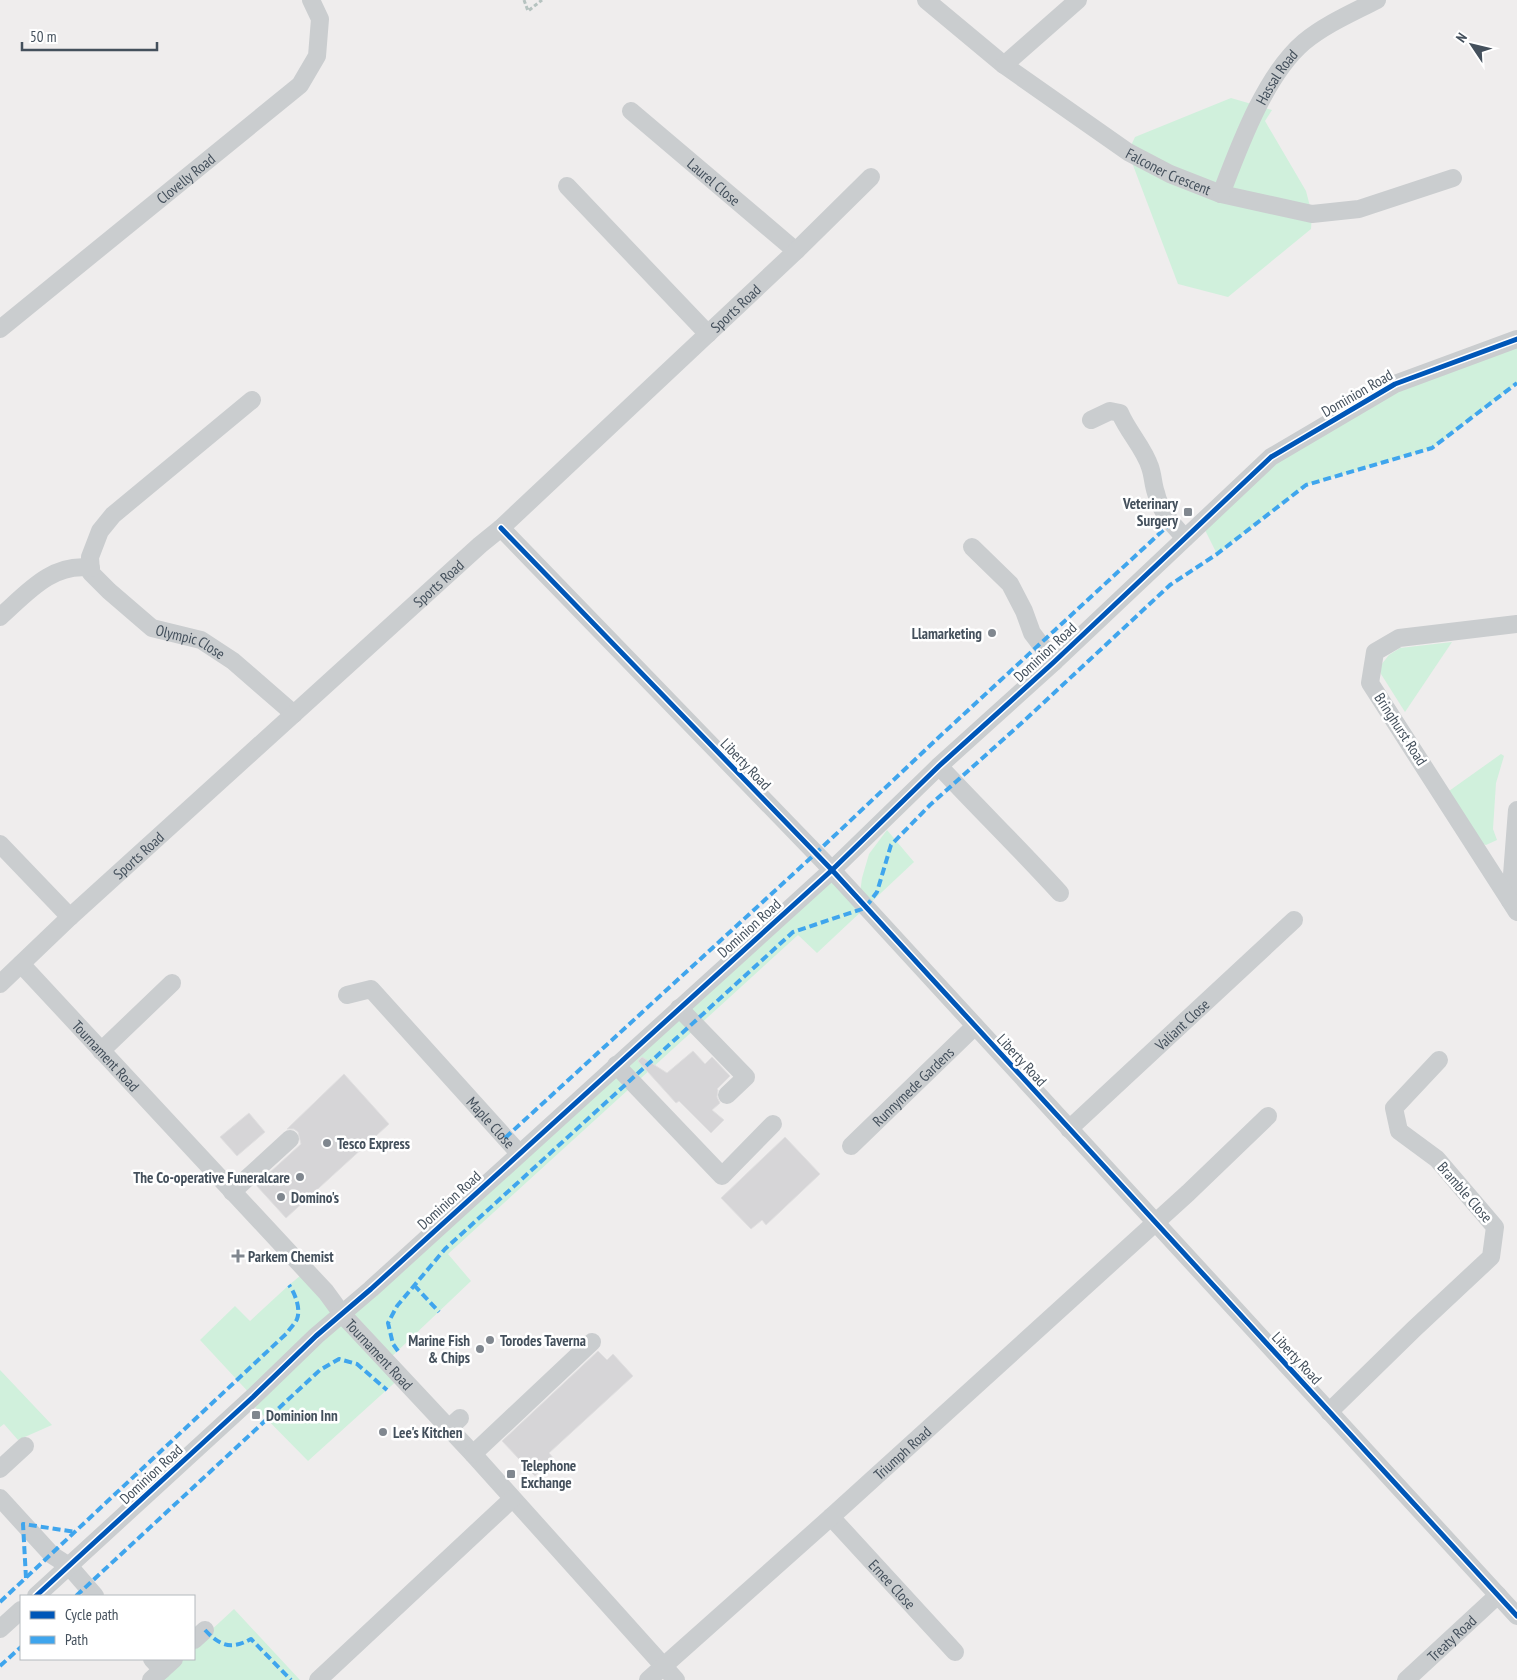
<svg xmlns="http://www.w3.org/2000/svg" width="1517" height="1680" font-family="'PT Sans Narrow',sans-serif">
<rect width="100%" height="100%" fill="#efeded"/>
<g fill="#d0f0dc">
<polygon points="1231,98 1272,110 1265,121 1306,191 1312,214 1311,229 1228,297 1178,284 1128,152 1135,137"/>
<polygon points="1517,339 1517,383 1432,448 1306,485 1217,554 1201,522 1271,457 1395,384"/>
<polygon points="1452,642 1405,712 1381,674 1381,665 1389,655 1400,648"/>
<polygon points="1501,754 1504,756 1496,783 1493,829 1497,840 1486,845 1480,843 1449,791"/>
<polygon points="887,830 914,862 817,953 798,935 448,1254 471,1281 387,1361 401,1377 308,1461 249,1401 253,1397 200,1340 235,1306 250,1321 289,1285 306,1271 342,1313 832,870 860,893 862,878 869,854"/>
<polygon points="0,1370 52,1425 18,1440 4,1424 0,1427"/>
<polygon points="234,1609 300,1680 157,1680 180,1659 194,1659 194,1646"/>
</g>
<g fill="#d6d5d7" stroke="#e0dfe0">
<polygon points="693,1051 705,1064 712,1057 730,1076 717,1089 718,1090 717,1097 720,1103 712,1110 724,1120 711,1133 679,1101 676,1103 638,1061 642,1057 667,1073"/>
<polygon points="344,1074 389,1124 286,1218 256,1185 301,1144 298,1132 294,1129 287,1129"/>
<polygon points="249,1113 265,1132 237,1156 220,1137"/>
<polygon points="785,1137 820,1174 766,1225 762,1220 751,1229 721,1198"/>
<polygon points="598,1351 607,1360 613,1354 633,1376 549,1453 554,1459 535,1476 502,1441"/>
</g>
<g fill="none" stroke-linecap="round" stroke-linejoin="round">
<polyline stroke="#b6c3c0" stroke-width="3" stroke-dasharray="4 2.5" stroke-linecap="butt" points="524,0 528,11 542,0"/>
<g stroke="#cacdcf" stroke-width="18">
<path id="s1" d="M926,0L1004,65L1128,152L1170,174L1221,194L1312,214L1359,209L1453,178"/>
<polyline points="1004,65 1078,0"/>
<path id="s2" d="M631,111L796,251"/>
<polyline points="567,186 708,334"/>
<path id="s3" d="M1221,194C1239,147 1265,75 1304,42C1326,24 1352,13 1377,0"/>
<path id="s4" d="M0,329L300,85L317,56L320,19L311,0"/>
<path id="s5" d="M252,400L113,515L100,531L90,557L91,573L109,591L152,628L201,640L233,661L294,714"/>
<path d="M1091,420L1110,411L1120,413C1128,432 1144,448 1150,467C1153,475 1153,485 1156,493C1160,511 1173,525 1185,538"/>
<polyline points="501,528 832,870 1517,1616"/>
<polyline points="972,547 1010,584 1024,611 1032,633 1054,662"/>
<path d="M0,617C26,594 52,562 91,568"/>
<path d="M939,766C979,809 1021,850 1060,893"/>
<polyline points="1517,810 1510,901 1517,912"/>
<polyline points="0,844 70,917"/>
<polyline points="1510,901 1370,683 1375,652 1399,638 1517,624"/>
<path id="s6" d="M21,964L326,1292L342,1314L473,1454L676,1680"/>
<path id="s7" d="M0,984L70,917L480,545L501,528L796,251L871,177"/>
<path id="s8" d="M347,995L371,989L519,1153"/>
<polyline points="679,1008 746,1077 727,1095"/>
<polyline points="101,1051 172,983"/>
<polyline points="616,1065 722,1176 773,1124"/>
<path id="s9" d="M1069,1129L1294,920"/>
<path id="s10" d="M851,1146L975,1026"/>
<polyline points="232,1192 290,1139"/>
<polyline points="1329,1412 1414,1329 1491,1257 1495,1227 1437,1159 1399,1131 1394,1108 1439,1060"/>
<polyline points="449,1428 460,1418"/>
<polyline points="473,1454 592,1342"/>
<polyline points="0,1469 25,1446"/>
<polyline points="0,1498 52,1555 69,1566 95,1596"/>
<path id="s11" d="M831,1517L955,1652"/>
<polyline points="36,1596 253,1397 316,1336 371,1289 832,870 939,766 1054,662 1271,457 1395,384 1517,339"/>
<polyline points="0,1629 21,1610"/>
<polyline points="194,1640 205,1630"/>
<polyline points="152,1659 162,1670"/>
<polyline points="151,1680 174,1659"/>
<polyline points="318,1680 512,1499"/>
<path id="s12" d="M648,1680L831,1517L1188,1193L1268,1116"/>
<path id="s13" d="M1406,1680L1498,1595"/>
</g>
<g stroke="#3fa5ed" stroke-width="4" stroke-dasharray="8 4" stroke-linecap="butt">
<polyline points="505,1138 815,854 938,738 1171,523"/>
<polyline points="414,1285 439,1312"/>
<polyline points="398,1351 393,1344 388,1323 397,1306 445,1249 793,932 865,908 877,892 891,845 930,805 1025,720 1170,585 1217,554 1306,485 1432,448 1517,383"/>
<polyline points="26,1578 23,1524 76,1532"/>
<polyline points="76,1596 320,1370 339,1359 357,1364 387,1390"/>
<path d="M0,1602L287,1333C290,1328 295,1324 297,1319C301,1309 295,1293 289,1285"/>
<path d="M205,1630C220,1646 231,1650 251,1639L291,1680"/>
<polyline points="0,1666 21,1647"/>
</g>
<g stroke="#fff" stroke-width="8">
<g id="cycleway">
<polyline points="501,528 832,870 1517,1616"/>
<polyline points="36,1596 253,1397 316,1336 371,1289 832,870 939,766 1054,662 1271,457 1395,384 1517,339"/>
</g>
</g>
<use href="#cycleway" stroke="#0057b8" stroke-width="5"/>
</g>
<g fill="#80878f" stroke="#fff" stroke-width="2">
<rect x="1183" y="507" width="10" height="10" rx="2.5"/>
<circle cx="992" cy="633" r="5"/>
<circle cx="327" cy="1143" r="5"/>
<circle cx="300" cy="1177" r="5"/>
<circle cx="281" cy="1197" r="5"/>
<path d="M235.5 1248.5h5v5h5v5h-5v5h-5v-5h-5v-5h5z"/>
<circle cx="490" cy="1340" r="5"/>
<circle cx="480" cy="1349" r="5"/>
<rect x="251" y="1410" width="10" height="10" rx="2.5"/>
<circle cx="383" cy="1432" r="5"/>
<rect x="506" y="1469" width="10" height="10" rx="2.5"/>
</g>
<g text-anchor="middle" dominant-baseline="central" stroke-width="5" stroke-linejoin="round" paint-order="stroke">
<g font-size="15" fill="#44505c" stroke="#fff">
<text stroke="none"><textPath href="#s3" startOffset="130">Hassal Road</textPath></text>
<text stroke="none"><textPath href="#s1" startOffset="298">Falconer Crescent</textPath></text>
<text stroke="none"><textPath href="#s4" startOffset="239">Clovelly Road</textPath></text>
<text stroke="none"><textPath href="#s2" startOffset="109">Laurel Close</textPath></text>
<text stroke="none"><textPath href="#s7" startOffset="999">Sports Road</textPath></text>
<text transform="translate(1357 393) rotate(-30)">Dominion Road</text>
<text stroke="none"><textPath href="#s7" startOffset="594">Sports Road</textPath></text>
<text stroke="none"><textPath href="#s5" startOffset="368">Olympic Close</textPath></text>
<text transform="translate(1045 652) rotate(-43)">Dominion Road</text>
<text transform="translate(1401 729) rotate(57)">Bringhurst Road</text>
<text transform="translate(746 764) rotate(46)">Liberty Road</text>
<text stroke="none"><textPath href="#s7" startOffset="189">Sports Road</textPath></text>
<text transform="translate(749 928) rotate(-42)">Dominion Road</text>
<text stroke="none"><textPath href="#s9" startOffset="154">Valiant Close</textPath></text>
<text stroke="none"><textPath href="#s6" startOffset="125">Tournament Road</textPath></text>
<text transform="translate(1022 1060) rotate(47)">Liberty Road</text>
<text stroke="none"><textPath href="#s10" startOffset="86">Runnymede Gardens</textPath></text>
<text stroke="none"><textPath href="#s8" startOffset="204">Maple Close</textPath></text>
<text transform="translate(1465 1192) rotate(49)">Bramble Close</text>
<text transform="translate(449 1200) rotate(-42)">Dominion Road</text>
<text stroke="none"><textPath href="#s6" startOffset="530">Tournament Road</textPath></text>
<text transform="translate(1297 1358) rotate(47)">Liberty Road</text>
<text stroke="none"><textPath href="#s12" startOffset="341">Triumph Road</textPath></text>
<text transform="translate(151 1474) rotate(-43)">Dominion Road</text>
<text stroke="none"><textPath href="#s11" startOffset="91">Ernee Close</textPath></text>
<text stroke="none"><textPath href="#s13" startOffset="62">Treaty Road</textPath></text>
</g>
<g font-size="15" font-weight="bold" fill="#44505c" stroke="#fff" text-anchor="start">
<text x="1178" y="503" text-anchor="end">Veterinary<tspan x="1178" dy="17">Surgery</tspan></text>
<text x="982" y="633" text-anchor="end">Llamarketing</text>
<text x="337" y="1143">Tesco Express</text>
<text x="290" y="1177" text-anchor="end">The Co-operative Funeralcare</text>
<text x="291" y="1197">Domino's</text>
<text x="248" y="1256">Parkem Chemist</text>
<text x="470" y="1340" text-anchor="end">Marine Fish<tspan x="470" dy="17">&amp; Chips</tspan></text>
<text x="500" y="1340">Torodes Taverna</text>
<text x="266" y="1415">Dominion Inn</text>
<text x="393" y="1432">Lee's Kitchen</text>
<text x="521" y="1465">Telephone<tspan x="521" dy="17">Exchange</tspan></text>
</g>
</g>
<rect x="20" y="1595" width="175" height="65" fill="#ffffff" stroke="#b4b9be"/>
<rect x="30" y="1611" width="25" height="8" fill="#0057b8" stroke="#b4b9be"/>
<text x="65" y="1620" font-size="15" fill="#44505c">Cycle path</text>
<rect x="30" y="1636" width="25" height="8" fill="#3fa5ed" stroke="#b4b9be"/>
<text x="65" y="1645" font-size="15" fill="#44505c">Path</text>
<g transform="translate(1472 45) rotate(305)" stroke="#ffffff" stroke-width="4" paint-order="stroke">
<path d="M0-4L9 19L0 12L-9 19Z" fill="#44505c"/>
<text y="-8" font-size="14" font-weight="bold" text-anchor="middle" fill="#44505c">N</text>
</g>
<path d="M22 42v8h135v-8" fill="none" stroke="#44505c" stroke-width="2.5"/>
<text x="30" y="42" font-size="15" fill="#44505c" stroke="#ffffff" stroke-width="4" paint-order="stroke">50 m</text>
</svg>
